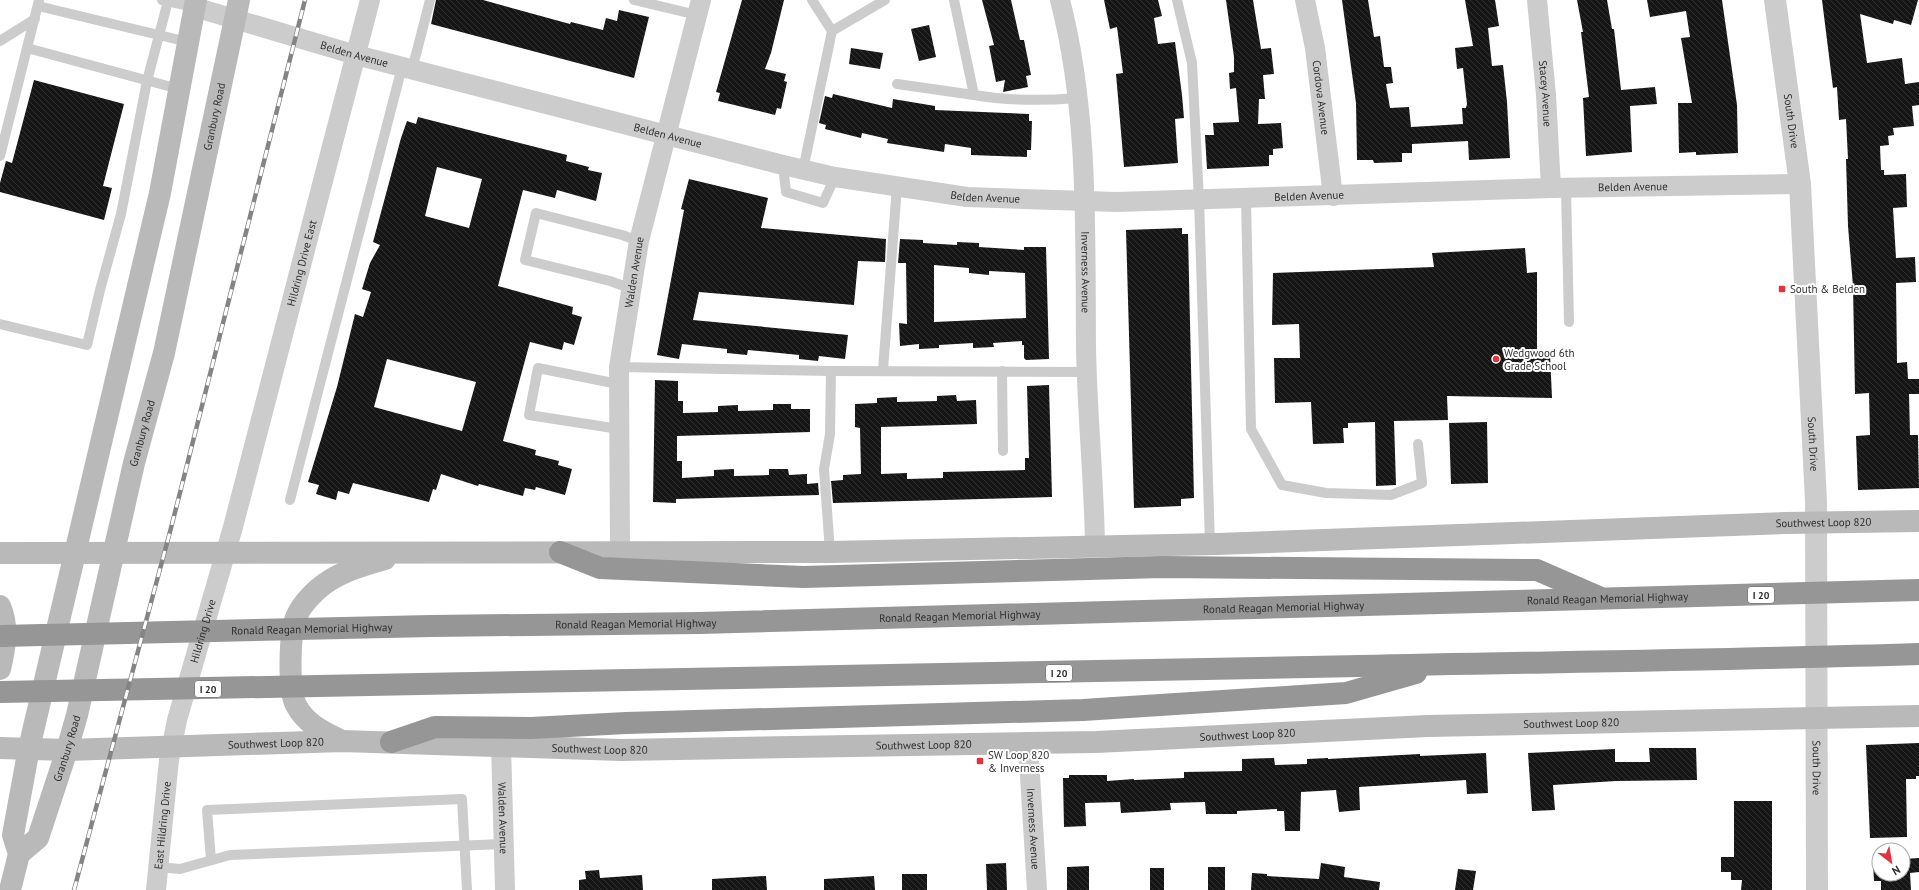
<svg xmlns="http://www.w3.org/2000/svg" width="1919" height="890" font-family="'PT Sans',sans-serif">
<defs>
<pattern id="building-back-hatch" width="6" height="6" patternUnits="userSpaceOnUse"><rect width="6" height="6" fill="#161616"/><path d="M-1 5l2 2M0 0l6 6M5-1l2 2" fill="none" stroke="#303030"/></pattern>
</defs>
<rect width="100%" height="100%" fill="#fff"/>
<g fill="url(#building-back-hatch)" fill-rule="evenodd">
<polygon points="436,0 483,0 570,24 571,22 603,30 606,18 617,21 619,10 649,17 634,78 431,24"/>
<polygon points="742,0 784,0 771,53 765,69 786,74 784,81 787,82 781,109 777,108 775,115 718,101 720,93 716,92"/>
<polygon points="982,0 1011,0 1020,40 1024,40 1031,75 1026,76 1028,87 1003,92 1005,80 996,82 989,46 994,45"/>
<polygon points="1104,0 1158,0 1162,16 1154,18 1158,44 1175,42 1182,95 1184,118 1175,119 1178,163 1124,167 1116,74 1123,73 1117,27 1110,29"/>
<polygon points="1226,0 1253,0 1261,49 1271,48 1274,74 1263,75 1265,99 1259,99 1258,124 1281,123 1283,148 1273,149 1273,155 1269,155 1269,166 1207,169 1205,135 1214,135 1213,123 1239,122 1236,88 1230,89 1229,73 1234,72 1234,57"/>
<polygon points="1342,0 1368,0 1374,37 1380,36 1384,67 1391,67 1393,83 1386,84 1390,108 1409,107 1411,127 1463,124 1462,108 1466,108 1467,104 1463,68 1457,69 1455,48 1473,46 1465,0 1495,0 1499,26 1488,28 1492,66 1503,65 1507,102 1510,158 1469,160 1468,141 1412,144 1412,153 1402,153 1402,162 1374,163 1373,160 1357,160 1356,103"/>
<polygon points="1577,0 1607,0 1612,29 1614,29 1621,90 1655,87 1657,104 1630,106 1632,152 1586,156 1583,98 1589,97 1581,32 1583,32"/>
<polygon points="1647,0 1722,0 1737,105 1738,153 1696,155 1696,152 1679,153 1678,103 1692,103 1681,38 1690,37 1686,11 1650,17"/>
<polygon points="1822,0 1918,0 1911,25 1894,20 1893,24 1860,14 1867,63 1902,58 1905,84 1919,82 1919,105 1912,106 1914,126 1893,128 1894,135 1888,136 1889,145 1880,146 1881,170 1884,170 1884,175 1906,174 1907,207 1893,208 1896,258 1915,257 1916,282 1896,283 1897,363 1907,362 1908,379 1919,379 1919,394 1909,394 1910,435 1918,435 1919,488 1858,490 1856,436 1870,435 1869,393 1855,394 1853,286 1848,226 1846,159 1848,159 1846,119 1839,120 1837,87 1833,88"/>
<polygon points="929,25 936,57 919,61 911,29"/>
<polygon points="851,48 883,53 880,69 849,64"/>
<polygon points="34,80 124,104 103,186 112,188 104,220 0,192 0,183 6,161 12,163"/>
<polygon points="833,94 892,108 893,99 935,106 935,110 1029,114 1029,121 1032,121 1031,150 1027,150 1027,157 971,155 971,148 945,144 944,152 887,143 888,139 862,133 861,138 825,129 826,125 819,123 825,96 832,98"/>
<path d="M418,117L567,155L566,161L589,167L588,170L602,173L596,201L557,190L555,198L523,190L498,286L573,307L572,314L582,317L574,345L564,342L562,350L530,342L503,441L536,450L535,455L559,461L558,465L572,469L565,495L536,487L535,490L525,488L523,496L479,484L478,486L441,474L436,490L433,489L429,502L353,483L349,494L338,491L336,500L316,494L319,485L308,482L337,387L355,314L363,317L371,292L362,289L370,263L380,245L373,242L401,138L407,121L416,124ZM437,167L482,179L469,228L425,216ZM387,359L476,382L462,431L374,407Z"/>
<polygon points="689,179 768,198 761,228 886,239 885,262 858,261 854,305 699,292 693,320 848,335 845,359 819,356 818,361 799,359 799,355 748,350 747,355 727,353 727,349 682,344 679,359 657,355 684,210 681,209"/>
<polygon points="1182,228 1182,234 1188,234 1194,498 1181,499 1181,506 1134,508 1126,230"/>
<path d="M900,239L923,240V243L957,245V242L979,243V247L1024,250V247H1046L1049,359L1026,360L1024,358V345H1022V341L993,343L994,347L973,348V343L939,345V348L919,349V344L900,346L899,323L907,324L906,263H898ZM934,265L969,268V273L989,275V271L1025,273L1026,318L934,322Z"/>
<polygon points="1525,248 1527,273 1537,272 1537,353 1550,354 1552,398 1447,396 1448,420 1394,421 1396,485 1376,486 1375,422 1348,423 1348,428 1343,428 1344,443 1313,444 1311,402 1275,403 1274,358 1300,358 1299,324 1272,325 1273,273 1434,267 1432,253"/>
<polygon points="655,380 678,381 678,401 683,401 683,413 718,412 718,406 738,405 738,411 773,410 773,404 791,404 791,409 810,409 810,432 677,436 677,461 682,461 682,478 714,476 714,470 734,469 734,476 769,475 769,469 788,469 789,475 807,474 807,484 818,483 819,495 676,499 676,503 653,502"/>
<polygon points="1049,385 1052,497 833,503 831,481 843,480 843,475 861,474 860,428 855,427 855,404 877,403 877,398 897,397 897,402 937,401 937,396 956,395 957,401 976,400 977,424 881,427 881,474 907,473 907,479 943,478 943,472 1025,470 1025,458 1029,458 1027,386"/>
<polygon points="1487,422 1488,483 1451,484 1449,423"/>
<polygon points="1919,743 1919,776 1916,776 1916,779 1906,779 1907,837 1870,838 1866,745"/>
<polygon points="1649,748 1696,748 1697,780 1616,781 1553,785 1555,810 1532,811 1528,753 1615,749 1615,762 1650,762"/>
<polygon points="1486,753 1488,793 1467,794 1466,780 1359,787 1360,810 1339,812 1336,790 1301,792 1300,831 1285,831 1284,811 1277,811 1277,809 1237,811 1237,814 1206,814 1205,802 1170,803 1171,810 1121,813 1120,802 1085,803 1086,826 1064,827 1063,778 1069,778 1069,775 1107,775 1107,781 1134,779 1134,780 1184,778 1184,772 1242,771 1242,759 1274,758 1275,765 1307,764 1307,759 1328,758 1328,759 1420,754 1420,756"/>
<polygon points="1734,801 1772,801 1772,890 1741,890 1742,880 1731,880 1731,872 1721,872 1721,857 1734,857"/>
<polygon points="1919,858 1919,872 1910,873 1911,890 1881,890 1881,881 1874,881 1873,862 1879,862 1879,874 1903,874 1903,859"/>
<polygon points="1006,863 1007,890 987,890 986,864"/>
<polygon points="1321,863 1345,867 1344,877 1380,882 1379,890 1251,890 1252,873 1267,874 1267,876 1319,879"/>
<polygon points="1089,866 1089,890 1067,890 1067,867"/>
<rect x="1208" y="867" width="17" height="23"/>
<rect x="1150" y="868" width="14" height="22"/>
<polygon points="1458,869 1476,871 1473,890 1455,890"/>
<polygon points="599,870 600,878 642,875 643,890 579,890 579,880 586,879 585,871"/>
<rect x="902" y="874" width="25" height="16"/>
<polygon points="766,876 767,890 712,890 712,879"/>
<polygon points="874,876 875,890 824,890 824,879"/>
</g>
<g fill="none" stroke-linecap="round" stroke-linejoin="round">
<g stroke="#ccc" stroke-width="10">
<polyline points="162,0 194,7"/>
<polyline points="634,0 697,15"/>
<path d="M954,0L974,95C1009,101 1042,101 1077,98"/>
<polyline points="1177,0 1192,63 1199,200 1210,544"/>
<polyline points="38,6 188,42"/>
<polyline points="832,31 885,0"/>
<polyline points="0,41 35,19"/>
<polyline points="27,48 179,89"/>
<polyline points="412,70 430,0"/>
<polyline points="897,84 974,95"/>
<polyline points="0,156 39,0"/>
<polyline points="783,165 786,192 823,203 835,177"/>
<polyline points="803,170 832,31 812,0"/>
<polyline points="1566,189 1569,322"/>
<polyline points="1246,199 1251,429 1282,485 1326,493 1391,495 1422,483 1418,444"/>
<polyline points="632,289 610,281 525,260 536,213 622,235 639,241"/>
<polyline points="0,324 87,345 100,290 121,214 147,81 168,1"/>
<polyline points="619,367 831,371 1087,372"/>
<polyline points="883,370 897,186"/>
<polyline points="1002,371 1003,451"/>
<polyline points="618,384 538,368 529,415 619,429"/>
<polyline points="290,500 402,67"/>
<polyline points="830,552 824,469 830,434 831,371"/>
<polyline points="211,860 207,810 462,799 467,890"/>
<polyline points="158,867 180,869 230,855 503,844"/>
</g>
<g stroke="#ccc" stroke-width="20">
<path id="s1" d="M1060,0C1089,112 1085,231 1086,346C1087,413 1094,479 1095,546"/>
<path id="s2" d="M1305,0L1315,48L1333,196"/>
<path id="s3" d="M1537,0L1546,95L1551,188"/>
<path id="s4" d="M194,7L356,55L783,165L835,177L967,197L1117,202L1551,188L1800,184"/>
<path id="s5" d="M620,552L619,367L639,241L701,0"/>
<path id="s6" d="M1028,743L1037,890"/>
<path id="s7" d="M501,745L505,890"/>
<path id="s8" d="M156,890L169,760L177,720L233,527L370,0"/>
</g>
<path stroke="#ccc" stroke-width="22" id="s9" d="M1775,0L1800,184L1816,501L1817,890"/>
<g stroke="#b9b9b9" stroke-width="22">
<path id="s10" d="M0,553L830,552L1218,544L1786,523L1919,521"/>
<path d="M0,606C9,627 5,648 0,669"/>
<path d="M340,740C322,731 306,724 296,705C288,691 290,640 294,624C297,610 308,598 318,589C337,572 362,566 385,559"/>
<path id="s11" d="M0,748L67,750L342,741L621,750L1028,743L1096,742L1428,726L1919,716"/>
<path id="s12" d="M19,854L38,838L67,750L77,715L134,463L164,353L239,0"/>
<polyline points="10,890 19,854 13,835 29,748 160,193 196,0"/>
</g>
<g stroke="#969696" stroke-width="22">
<polyline points="560,552 600,568 803,577 1162,567 1537,570 1599,597"/>
<path id="s13" d="M0,636L431,626L699,623L1919,590"/>
<path d="M0,692C453,685 906,676 1360,666C1546,662 1733,660 1919,654"/>
<polyline points="391,742 435,727 531,728 626,723 1083,710 1346,693 1416,673"/>
</g>
<g stroke="#848484" stroke-width="4.5">
<polyline id="rail" points="74,890 171,528 305,0"/>
</g>
<use href="#rail" stroke="#fff" stroke-width="3" stroke-dasharray="9" stroke-linecap="butt"/>
</g>
<g fill="#e3343d" stroke="#fff" stroke-width="1.5">
<rect x="1778" y="285" width="8" height="8" rx="2"/>
<circle cx="1496" cy="359" r="4"/>
<rect x="976" y="757" width="8" height="8" rx="2"/>
</g>
<g text-anchor="middle" dominant-baseline="central" stroke-width="4" stroke-linejoin="round" paint-order="stroke">
<g fill="#fff" stroke="#6d6d6d" stroke-width="1">
<rect x="1748" y="587" width="26" height="16" rx="3"/>
<rect x="1046" y="665" width="26" height="16" rx="3"/>
<rect x="195" y="681" width="26" height="16" rx="3"/>
</g>
<g font-size="10" font-weight="bold" fill="#2f2f2f">
<text x="1761" y="595">I 20</text>
<text x="1059" y="673">I 20</text>
<text x="208" y="689">I 20</text>
</g>
<g font-size="11" fill="#2f2f2f" stroke="#fff">
<text stroke="none"><textPath href="#s4" startOffset="167">Belden Avenue</textPath></text>
<text stroke="none"><textPath href="#s3" startOffset="94">Stacey Avenue</textPath></text>
<text stroke="none"><textPath href="#s2" startOffset="99">Cordova Avenue</textPath></text>
<text stroke="none"><textPath href="#s12" startOffset="768">Granbury Road</textPath></text>
<text stroke="none"><textPath href="#s9" startOffset="122">South Drive</textPath></text>
<text stroke="none"><textPath href="#s4" startOffset="491">Belden Avenue</textPath></text>
<text stroke="none"><textPath href="#s4" startOffset="1463">Belden Avenue</textPath></text>
<text stroke="none"><textPath href="#s4" startOffset="815">Belden Avenue</textPath></text>
<text stroke="none"><textPath href="#s4" startOffset="1139">Belden Avenue</textPath></text>
<text stroke="none"><textPath href="#s8" startOffset="645">Hildring Drive East</textPath></text>
<text stroke="none"><textPath href="#s5" startOffset="281">Walden Avenue</textPath></text>
<text stroke="none"><textPath href="#s1" startOffset="274">Inverness Avenue</textPath></text>
<text stroke="none"><textPath href="#s12" startOffset="443">Granbury Road</textPath></text>
<text stroke="none"><textPath href="#s9" startOffset="446">South Drive</textPath></text>
<text stroke="none"><textPath href="#s10" startOffset="1824">Southwest Loop 820</textPath></text>
<text stroke="none"><textPath href="#s13" startOffset="1608">Ronald Reagan Memorial Highway</textPath></text>
<text stroke="none"><textPath href="#s13" startOffset="1284">Ronald Reagan Memorial Highway</textPath></text>
<text stroke="none"><textPath href="#s13" startOffset="960">Ronald Reagan Memorial Highway</textPath></text>
<text stroke="none"><textPath href="#s13" startOffset="636">Ronald Reagan Memorial Highway</textPath></text>
<text stroke="none"><textPath href="#s13" startOffset="312">Ronald Reagan Memorial Highway</textPath></text>
<text stroke="none"><textPath href="#s8" startOffset="264">Hildring Drive</textPath></text>
<text stroke="none"><textPath href="#s11" startOffset="1572">Southwest Loop 820</textPath></text>
<text stroke="none"><textPath href="#s11" startOffset="1248">Southwest Loop 820</textPath></text>
<text stroke="none"><textPath href="#s11" startOffset="276">Southwest Loop 820</textPath></text>
<text stroke="none"><textPath href="#s11" startOffset="924">Southwest Loop 820</textPath></text>
<text stroke="none"><textPath href="#s12" startOffset="119">Granbury Road</textPath></text>
<text stroke="none"><textPath href="#s11" startOffset="600">Southwest Loop 820</textPath></text>
<text stroke="none"><textPath href="#s9" startOffset="770">South Drive</textPath></text>
<text stroke="none"><textPath href="#s7" startOffset="73">Walden Avenue</textPath></text>
<text stroke="none"><textPath href="#s8" startOffset="65">East Hildring Drive</textPath></text>
<text stroke="none"><textPath href="#s6" startOffset="86">Inverness Avenue</textPath></text>
</g>
<g font-size="11" fill="#2f2f2f" stroke="#fff" text-anchor="start">
<text x="1790" y="289">South &amp; Belden</text>
<text x="1504" y="353">Wedgwood 6th<tspan x="1504" dy="13">Grade School</tspan></text>
<text x="988" y="755">SW Loop 820<tspan x="988" dy="13">&amp; Inverness</tspan></text>
</g>
</g>
<g transform="translate(1891 862) rotate(149)"><circle r="19" fill="#ffffff" stroke="#acacac"/>
<path d="M0-3L7 15L0 10L-7 15Z" fill="#e3343d"/>
<text y="-6" font-size="11" font-weight="bold" text-anchor="middle" fill="#2f2f2f">N</text>
</g>
</svg>
